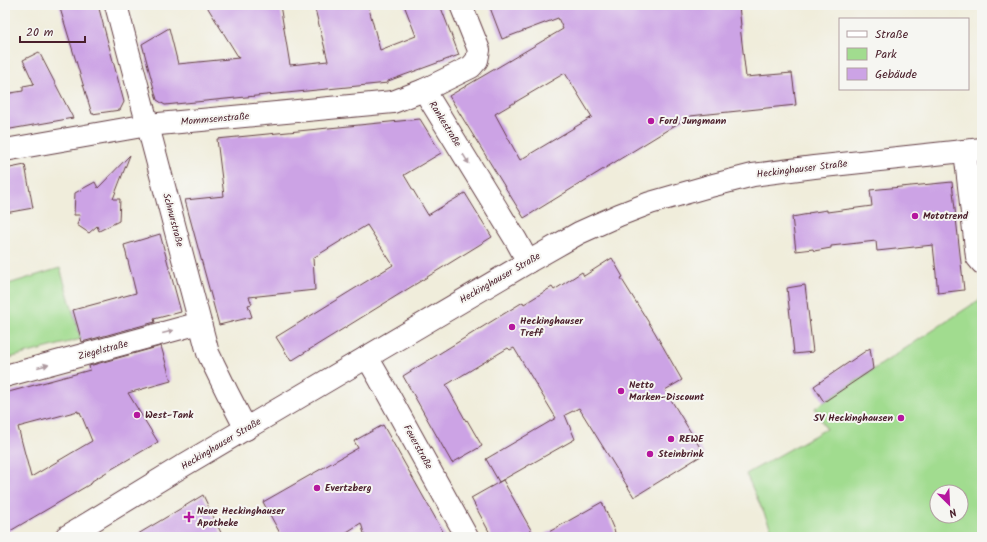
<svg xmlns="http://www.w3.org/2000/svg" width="987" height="542" font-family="Kalam,sans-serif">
<rect width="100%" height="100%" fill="#f6f6f2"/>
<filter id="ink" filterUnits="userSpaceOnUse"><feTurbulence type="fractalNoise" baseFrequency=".025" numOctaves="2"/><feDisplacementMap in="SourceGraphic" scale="8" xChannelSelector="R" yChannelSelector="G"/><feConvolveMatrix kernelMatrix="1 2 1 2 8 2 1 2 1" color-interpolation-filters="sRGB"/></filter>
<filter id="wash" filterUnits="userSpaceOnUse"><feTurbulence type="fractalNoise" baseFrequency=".012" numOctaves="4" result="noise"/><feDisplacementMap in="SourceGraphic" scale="16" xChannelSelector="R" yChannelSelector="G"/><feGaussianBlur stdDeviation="0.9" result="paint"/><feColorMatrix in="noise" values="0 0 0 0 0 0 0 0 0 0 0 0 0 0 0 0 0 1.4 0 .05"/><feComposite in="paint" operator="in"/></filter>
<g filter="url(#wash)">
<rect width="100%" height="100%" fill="#f0eddb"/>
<g fill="#a1dc8f" stroke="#767e5d" fill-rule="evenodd">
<polygon points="60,268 81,339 5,359 5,285"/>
<path d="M982,298V537H775L746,474L826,429L815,408ZM937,492H961V516H937Z"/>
</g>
<g id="blocks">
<g fill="#cca3e5" fill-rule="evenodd">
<polygon points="59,5 98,5 124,102 120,110 92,114"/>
<polygon points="206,5 280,5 290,65 328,61 314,5 368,5 380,50 416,36 404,5 440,5 459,55 388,81 388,83 165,105 157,100 142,44 169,28 178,64 239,58"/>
<path d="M489,5H739L741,26H740L746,77L792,73L796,105L690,116L524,218L449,96L563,29L558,18L502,39ZM565,73L592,117L520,160L495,114Z"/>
<polygon points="39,52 73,118 5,130 5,94 23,91 23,86 34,84 23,60"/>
<polygon points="420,119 441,153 404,175 428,215 465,193 492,237 291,361 276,337 393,265 367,225 313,258 315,290 249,297 252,304 248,305 252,317 219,325 185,200 224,196 217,139"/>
<polygon points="130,155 113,199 120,199 119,221 99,231 97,226 89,233 77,225 80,215 74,215 75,193 95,182 98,188"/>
<polygon points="25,165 33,208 5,213 5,169"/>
<polygon points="952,182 964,290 938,293 933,245 877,251 876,241 831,246 831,248 814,251 813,249 796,251 792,217 809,214 808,213 827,210 827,212 872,206 870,190"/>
<polygon points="160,234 181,312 154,319 155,322 82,342 73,310 136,293 124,245"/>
<polygon points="612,258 623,277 621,278 654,331 682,380 665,390 704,454 634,497 579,408 565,415 575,439 499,482 486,459 556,418 514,348 510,350 508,348 446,385 466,421 467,420 482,446 452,463 403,376 523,302 524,304 552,287 554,290 582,272 584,276"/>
<polygon points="805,285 813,352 794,354 787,288"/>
<path d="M161,346L171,381L128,393L158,442L110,470L92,481V483L5,534V393L90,370L89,366ZM78,411V413L80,412L92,441L31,477L18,427Z"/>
<polygon points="870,348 873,369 824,402 814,386"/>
<polygon points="383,425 446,537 365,537 361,523 339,537 282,537 263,502 358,448 354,441"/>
<polygon points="503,480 535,537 492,537 486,526 471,498"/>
<polygon points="203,495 223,537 133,537 175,512"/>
<polygon points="602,502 617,537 540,537"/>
</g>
</g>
</g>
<g filter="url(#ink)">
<use href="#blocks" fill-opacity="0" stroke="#633e45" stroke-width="1"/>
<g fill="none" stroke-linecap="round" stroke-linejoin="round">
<g stroke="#633e45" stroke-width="24">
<g id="minor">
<polyline points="116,5 208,353 227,392 246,429"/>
<polyline points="424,90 516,240 528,262"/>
<polyline points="5,150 148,125 393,102 424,90 471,67 477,60 479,50 461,5"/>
<polyline points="965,151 977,257 982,263"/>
<polyline points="367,357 378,376 467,537"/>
<polyline points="5,376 200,323"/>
</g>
</g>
<g stroke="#633e45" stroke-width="24">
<polyline id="secondary" points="66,537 184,465 528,262 579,233 619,215 650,203 706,187 753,175 814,167 982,149"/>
</g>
<use href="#minor" stroke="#fff" stroke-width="22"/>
<use href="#secondary" stroke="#fff" stroke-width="22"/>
</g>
<defs><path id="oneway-solid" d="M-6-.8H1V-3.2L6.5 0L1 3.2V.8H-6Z"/></defs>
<g fill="#ae9aa0">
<use href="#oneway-solid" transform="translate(466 159) rotate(58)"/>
<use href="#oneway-solid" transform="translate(168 332) rotate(-15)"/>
<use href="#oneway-solid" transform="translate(43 366) rotate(-15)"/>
</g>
</g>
<g fill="#b5179e" stroke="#f6f6f2" stroke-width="1.5">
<circle cx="651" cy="121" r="4"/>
<circle cx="915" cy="216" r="4"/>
<circle cx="512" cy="327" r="4"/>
<circle cx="621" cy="391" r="4"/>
<circle cx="137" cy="415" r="4"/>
<circle cx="901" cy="418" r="4"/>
<circle cx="671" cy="439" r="4"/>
<circle cx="650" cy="454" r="4"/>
<circle cx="317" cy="488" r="4"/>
<path d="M187 511h4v4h4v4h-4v4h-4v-4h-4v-4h4z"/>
</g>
<g text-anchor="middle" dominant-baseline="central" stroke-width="4" stroke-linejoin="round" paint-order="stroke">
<g font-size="10" fill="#4a1f2b" stroke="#f6f6f2">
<text transform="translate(215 119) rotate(-5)">Mommsenstraße</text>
<text transform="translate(445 124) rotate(58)">Rankestraße</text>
<text transform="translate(802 169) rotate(-7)">Heckinghauser Straße</text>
<text transform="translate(173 220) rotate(75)">Schnurstraße</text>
<text transform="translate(500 278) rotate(-30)">Heckinghauser Straße</text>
<text transform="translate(103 350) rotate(-15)">Ziegelstraße</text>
<text transform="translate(221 444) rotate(-31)">Heckinghauser Straße</text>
<text transform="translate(418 447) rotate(61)">Feuerstraße</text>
</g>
<g font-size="10" font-weight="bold" fill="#4a1f2b" stroke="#f6f6f2" text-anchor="start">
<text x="659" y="121">Ford Jungmann</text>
<text x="923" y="216">Mototrend</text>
<text x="520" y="321">Heckinghauser<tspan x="520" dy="12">Treff</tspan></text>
<text x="629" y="385">Netto<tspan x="629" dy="12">Marken-Discount</tspan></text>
<text x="145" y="415">West-Tank</text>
<text x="893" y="418" text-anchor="end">SV Heckinghausen</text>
<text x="679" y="439">REWE</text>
<text x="658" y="454">Steinbrink</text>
<text x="325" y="488">Evertzberg</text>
<text x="197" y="511">Neue Heckinghauser<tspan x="197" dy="12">Apotheke</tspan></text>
</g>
</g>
<rect width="987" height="542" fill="none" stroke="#f6f6f2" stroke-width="20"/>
<rect x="839" y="18" width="130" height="72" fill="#f6f6f2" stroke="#b1a0a2"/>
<rect x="847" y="31" width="20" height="6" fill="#ffffff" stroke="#b1a0a2"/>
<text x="875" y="38" font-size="12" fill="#4a1f2b">Straße</text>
<rect x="847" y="48" width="20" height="12" fill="#a1dc8f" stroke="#b1a0a2"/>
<text x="875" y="58" font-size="12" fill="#4a1f2b">Park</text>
<rect x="847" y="68" width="20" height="12" fill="#cca3e5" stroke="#b1a0a2"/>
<text x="875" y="78" font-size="12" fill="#4a1f2b">Gebäude</text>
<g transform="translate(949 504) rotate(156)"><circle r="19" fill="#f6f6f2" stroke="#b1a0a2"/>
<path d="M0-3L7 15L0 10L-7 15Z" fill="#b5179e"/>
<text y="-6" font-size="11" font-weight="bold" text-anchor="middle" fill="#4a1f2b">N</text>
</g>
<path d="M20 36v6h65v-6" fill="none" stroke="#4a1f2b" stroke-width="2"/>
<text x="26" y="36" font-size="12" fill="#4a1f2b" stroke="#f6f6f2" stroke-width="3" paint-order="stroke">20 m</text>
</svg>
